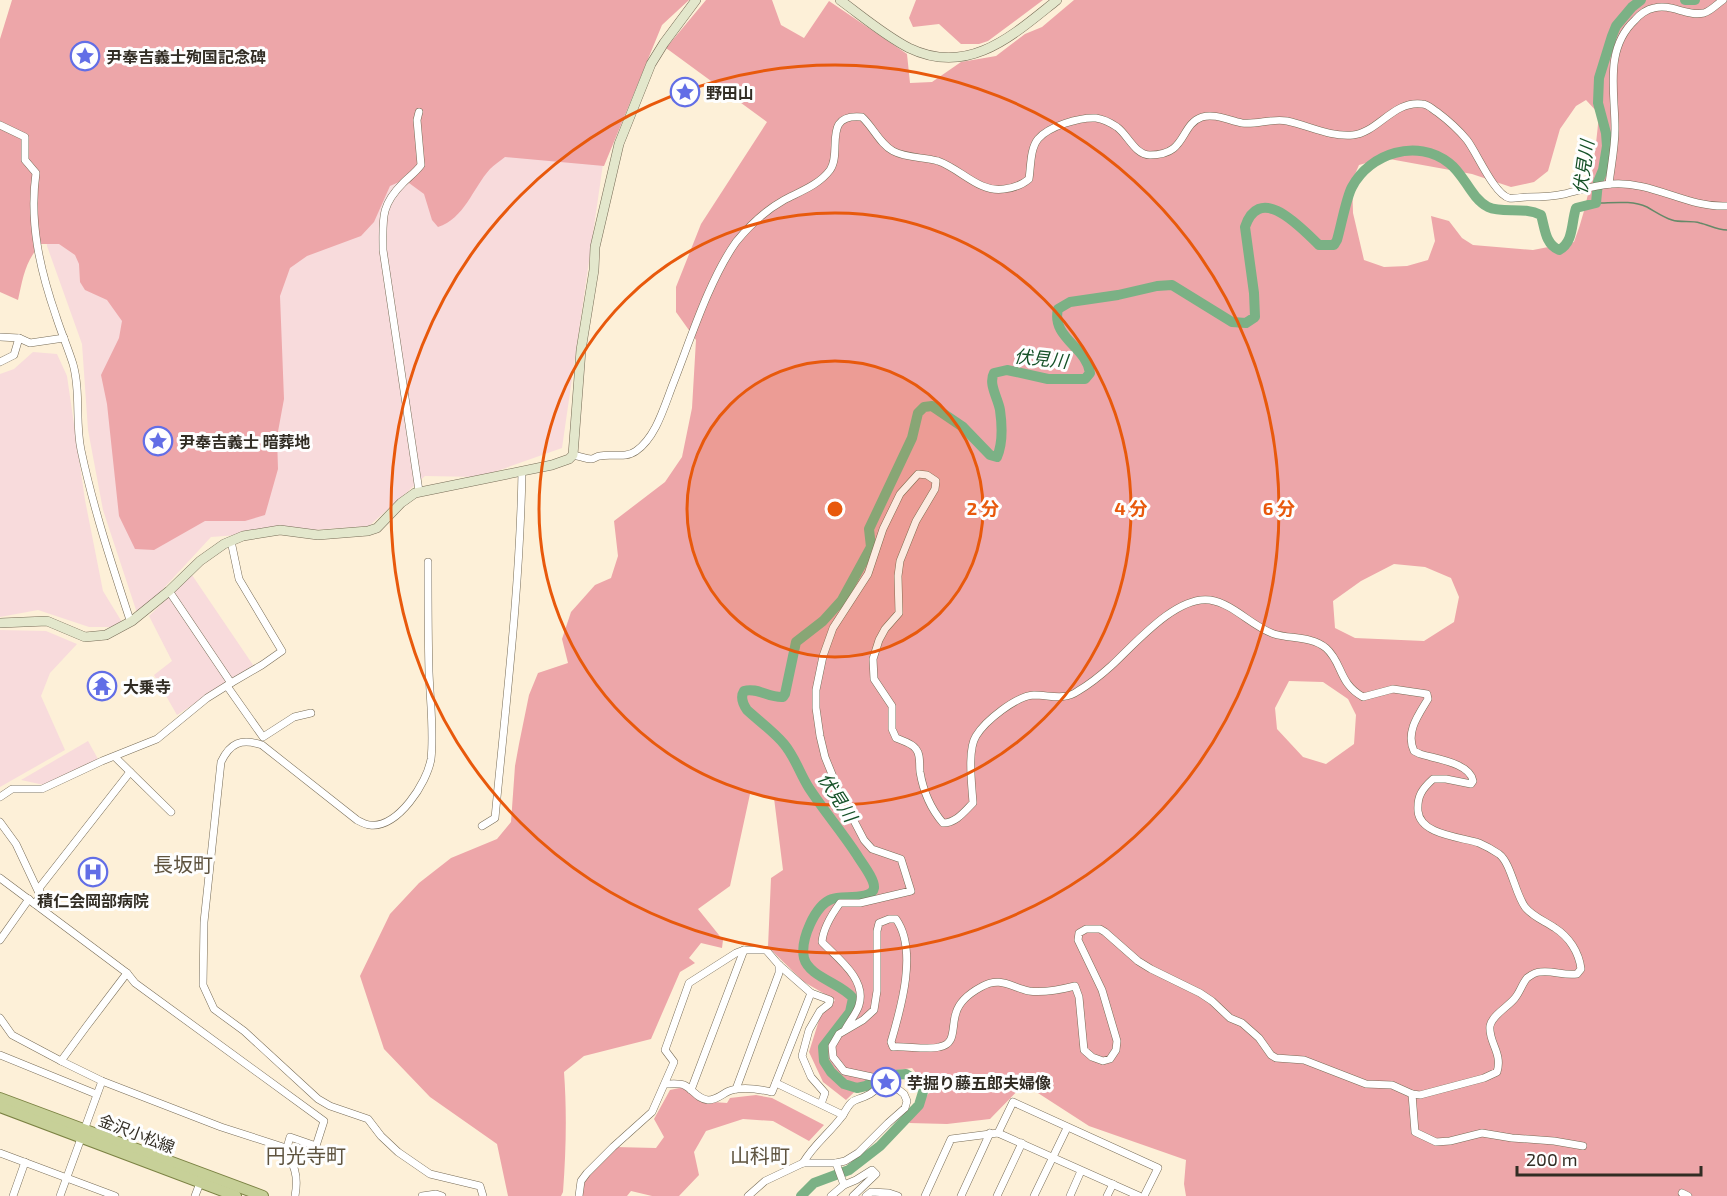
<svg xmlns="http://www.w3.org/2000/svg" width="1727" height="1196" font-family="'Exo 2','Noto Sans JP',sans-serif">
<rect width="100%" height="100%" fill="#fdf0d8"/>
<g fill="#f8dbdc">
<polygon points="431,0 603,164 562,448 480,477 425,476 369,526 211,537 138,616 103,510 88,430 82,344 47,246 42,163"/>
<polygon points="33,352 57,354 67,376 85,500 103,591 125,627 89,627 38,610 0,617 0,374 14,369"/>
<polygon points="192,575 253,665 177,715 154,675 172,661 149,616"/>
<polygon points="0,630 46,631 77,644 50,673 41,696 65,750 0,787"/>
<polygon points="88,741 98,759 44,785 21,780"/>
</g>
<g fill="#eda6a9" fill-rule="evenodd">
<path d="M12,0H689L662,25L604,166L505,157C500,161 494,165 490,169C473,188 464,219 438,227L432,220L424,194L409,183L399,182L390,186L374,222L361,236L307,256L290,268L280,296L284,399L277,437L278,469L265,515L245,521H205L154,550L135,549L119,516L107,404L101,375L119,338L122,321L107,300L85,290L80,282L79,264L75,255L59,244H41C25,261 23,278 18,300L0,292V39Z"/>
<path d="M706,0H772L781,25L804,38L829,1L907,54L910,83L932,82L961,62L996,56L1025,34L1042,27L1074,0H1727V1196H1186L1184,1184L1186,1160L1089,1126L1024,1084L990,1119L947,1124L909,1123L930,1091L912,1068L874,1073L846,1100L823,1082L809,1052L820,1017L835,1000L804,982L768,947L771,878L783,870L774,798L750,794L730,886L698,909L723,940L722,948L701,943L689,958L695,963L680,972L651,1039L584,1056L564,1072C567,1112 566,1152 563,1192L561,1196H508L497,1144L430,1097L384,1049L360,976L390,914L419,883L451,858L497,839L511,822L515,766L519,744L529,695L538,673L568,663L562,639L571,612L595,585L611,578L618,556L614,521L665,482L682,457L692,408L696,340L676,312V287L701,224L767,122L666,48ZM1586,100L1599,114C1595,157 1590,201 1574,242L1533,250L1473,245L1462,238L1449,221L1431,216L1435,241L1428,260L1407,266L1384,267L1364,260L1353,213L1352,181L1359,165L1384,158L1472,174L1511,187L1534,182L1548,171L1560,129L1576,106ZM1394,564L1425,567L1451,578L1459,597L1454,622L1424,641L1355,638L1335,628L1333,601L1361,581ZM1289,681L1323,682L1348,699L1356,715L1354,744L1326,764L1303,757L1277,729L1275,708Z"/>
<polygon points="916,0 1043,0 988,41 979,44 961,44 939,24 913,27 909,18"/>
<polygon points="684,1087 700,1101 727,1103 730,1098 756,1095 772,1098 824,1125 809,1141 773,1121 743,1119 706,1131 694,1152 699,1175 679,1196 652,1196 631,1191 627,1196 581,1196 583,1182 615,1147 656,1148 664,1137 654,1119 670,1090"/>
</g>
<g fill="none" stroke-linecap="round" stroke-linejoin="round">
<path stroke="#658968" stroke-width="1.5" d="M1596,203C1613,203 1631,200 1647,207C1656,212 1663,217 1672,220C1681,223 1691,220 1700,223C1709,225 1717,230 1727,230"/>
<g stroke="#7bb185" stroke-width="10">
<polyline points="1685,0 1695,0"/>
<path d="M801,1196L814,1183L849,1170L880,1146L919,1105L923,1092L921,1083L906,1074L881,1076L866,1086L857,1088L844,1084L831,1072L824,1061L823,1047L850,1012L853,998C841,983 809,977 804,958C800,940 815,905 832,899C841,895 872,901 874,888C875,879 861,862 857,855C842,832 824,811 809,788C800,774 795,757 784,744C774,732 759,721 747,710C743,704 740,697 744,691C757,687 769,698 783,697L785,694L796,642L823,621L842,600L871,547L869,529L912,438L918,413L924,407L932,406L963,427L990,455L997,457C1003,443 1002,424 1000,410C998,398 988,384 994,373L1007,370L1048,379H1085L1090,373C1087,347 1051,338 1058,309L1070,302L1118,295L1157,286L1172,285L1232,322L1246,323L1255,317L1254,293L1245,227C1260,182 1301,228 1319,245H1334L1337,240C1341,227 1346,198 1352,187C1370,153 1417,138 1449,163C1465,175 1470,197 1488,207C1503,214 1523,206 1541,215C1545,228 1545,244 1559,250C1574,242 1571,223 1576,208L1596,203L1598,182L1603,170L1607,146L1606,133L1598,103L1599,78L1612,36L1616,26L1632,7L1641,0"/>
</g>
<g stroke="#776c57" stroke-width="8">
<g id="street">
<path d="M0,125L25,137V160L36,173C29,222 40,270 56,316C61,332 68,348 73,364C81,392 75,422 81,450C93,507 111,562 129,617L132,621"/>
<path d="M1609,184C1611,166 1615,148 1615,129C1615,91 1604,49 1635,20C1639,15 1647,9 1654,8C1671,3 1687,17 1704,13C1711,11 1717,4 1723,0"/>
<polyline points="0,337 19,338 30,343 64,338"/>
<polyline points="0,362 14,355 19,338"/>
<path d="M573,455C579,456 586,459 591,459C595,459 596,456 600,456C612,453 625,459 636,451C656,437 664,407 673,384C690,341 709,280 736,242C749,226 766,210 784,200C799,192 819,185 830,170C843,152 821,113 862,117C873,127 880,144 893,151C906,158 923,157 938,161C961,169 979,193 1004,189C1013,188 1022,185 1029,179C1031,166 1030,149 1038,139C1049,126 1080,117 1096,118C1103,119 1111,123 1117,127C1128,135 1135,155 1150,155C1188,155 1179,125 1202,117C1215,113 1230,121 1242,123C1257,125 1272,118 1287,121C1310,126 1329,137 1353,135C1377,133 1394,100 1422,104C1428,104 1432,109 1437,112C1449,121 1458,129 1467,140C1477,153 1494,194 1509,198C1514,199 1522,197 1527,197C1539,197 1552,197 1564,194C1580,190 1595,185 1612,184C1653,181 1687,208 1727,206"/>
<path d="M419,491L383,250C383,219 380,206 403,183C409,177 416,172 421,165L417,120L419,112"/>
<path d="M428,562C428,599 428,636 429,672C430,699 434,732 431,759C427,783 398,828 370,825C366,825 361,822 357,820L262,745C241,738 230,743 221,762L204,922L203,985L214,1009L244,1031L318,1099L330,1106L368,1119L381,1136L398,1152L430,1174L480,1186L483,1196"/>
<polyline points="231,683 262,665 282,651 239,579 231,541"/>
<polyline points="227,686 263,737 294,717 311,713"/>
<polyline points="115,757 171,812"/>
<polyline points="0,797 12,789 42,789 102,761 157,739 207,698 231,683 169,591"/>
<polyline points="0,822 16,844 39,893"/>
<path d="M482,826L495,818C506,703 520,587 522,471"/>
<polyline points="0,878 127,973 135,983 324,1121 316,1146 290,1137 286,1151"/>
<polyline points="35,904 39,898 40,887 130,772"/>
<polyline points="0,940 29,899"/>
<polyline points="811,993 830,1000 829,1004 820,1011 809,1030 802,1056 811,1077 825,1093 821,1104"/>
<path d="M0,1018L12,1035L61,1061L102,1081L221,1127L283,1147C294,1165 299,1174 295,1196"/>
<polyline points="0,1055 96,1094"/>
<polyline points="61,1061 86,1027 127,973"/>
<path d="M776,1083L843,1115C831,1132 814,1144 803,1163"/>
<polyline points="736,1089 779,973 779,965"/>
<polyline points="691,1090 744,950"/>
<polyline points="1412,1094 1415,1132 1436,1142 1450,1141 1482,1133 1512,1138 1554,1141 1583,1146"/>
<path d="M843,1115C854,1095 854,1103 870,1094C874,1091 878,1088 883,1085"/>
<polyline points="998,1133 1013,1102 1158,1168 1144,1196"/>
<polyline points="0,1153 115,1196"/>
<path d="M836,1163L845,1161L858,1153L888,1123L905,1108L907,1101L904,1094L899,1090L883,1085L872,1077L844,1071L833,1057L832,1046L839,1034L863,1020L874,1010L877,991V931L879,923L889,919H896C918,950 901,1008 891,1042L893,1047C906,1046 928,1050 939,1047C957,1044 951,1027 956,1013C959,1002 970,993 981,987C1000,976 1011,987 1029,991C1042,993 1063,989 1075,986L1079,997L1084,1050L1092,1057L1103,1061L1110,1059L1116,1050L1117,1041L1102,990L1078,940L1079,933L1086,929H1100L1105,932L1138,961L1151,969L1200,993L1212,1001L1230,1018L1242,1023L1259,1038L1271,1055L1276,1058L1304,1060L1366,1084L1392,1085L1412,1094L1420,1095L1484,1078L1497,1072C1503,1053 1488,1042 1490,1026C1492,1015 1508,1007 1515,998C1520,992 1522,984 1527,978C1531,975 1535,972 1540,972C1553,970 1563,976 1577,974L1581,969C1579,952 1569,937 1555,928C1545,921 1533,917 1525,907C1515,893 1511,863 1499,854C1493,850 1486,846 1479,843C1461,837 1420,835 1418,811C1417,796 1422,789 1433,779H1446L1471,784L1473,781C1470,763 1436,759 1420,754L1414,751C1405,732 1419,714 1428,699L1427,694L1393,689L1363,697C1338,683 1343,663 1326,648C1312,636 1290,639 1274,634C1251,626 1234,604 1210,600C1176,595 1134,645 1111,666C1101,675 1090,684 1078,691C1064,701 1050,695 1034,695C1016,696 985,721 976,736C967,750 972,786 973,803C964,812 956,823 943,823C931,809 923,790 920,772C919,764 921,755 916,749C912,743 903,741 896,738L892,729V706L874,679L873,659L879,640L885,629L899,613L898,576L900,561L916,521L935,489L936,481L927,475L918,474L900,494L883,529L868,574L833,628L823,656L816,690V708L820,736L825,757L840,794L864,840L872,849L901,859L911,891L860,903H840C832,914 823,928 822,942C837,958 867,979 859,1005C857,1013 849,1022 845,1030"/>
<polyline points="1682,1193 1688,1196"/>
<polyline points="13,1196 25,1162"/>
<polyline points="60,1196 102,1081"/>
<polyline points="195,1196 200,1183"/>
<polyline points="422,1196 436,1194 442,1196"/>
<path d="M579,1196L581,1181L587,1173L613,1147L652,1112L674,1062L665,1050L689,983L736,953L744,950H766L779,965L811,993L772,1092C759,1089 742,1086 729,1091C722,1094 717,1100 708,1100C697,1099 693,1089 684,1085C680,1083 671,1084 665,1084"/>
<polyline points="748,1196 765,1181 803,1163 836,1163 844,1185 856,1180 872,1170 876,1174 853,1196"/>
<polyline points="831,1196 844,1185"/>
<polyline points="866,1196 871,1192 889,1193 898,1196"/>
<polyline points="925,1196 951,1139 998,1133 1139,1196"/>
<polyline points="961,1196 990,1133"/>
<polyline points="997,1196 1022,1143"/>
<polyline points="1034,1196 1067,1128"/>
<polyline points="1070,1196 1081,1171"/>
<polyline points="1107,1196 1113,1184"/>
</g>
</g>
<g stroke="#776c57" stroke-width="10">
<g id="secondary">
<path d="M840,0C862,16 884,35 909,48C969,77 1013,35 1057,0"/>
<polyline points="0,623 47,621 85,637 106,635 132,621 169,591 200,561 224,544 243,536 280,530 318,535 368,531 377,528 401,503 415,493 552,465 569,459 573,455 581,350 594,270 595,247 619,144 651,64 664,43 696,0"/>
</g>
</g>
<g stroke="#7b8243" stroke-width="12">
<g id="primary">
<polyline points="0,1098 263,1196"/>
<polyline points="0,1107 236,1196"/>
</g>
</g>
<use href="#street" stroke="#fff" stroke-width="7"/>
<use href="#secondary" stroke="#e3e7cc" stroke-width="9"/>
<use href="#primary" stroke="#c7d098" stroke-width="10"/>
</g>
<circle cx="835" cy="509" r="148" fill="#e8590c" fill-opacity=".12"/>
<g fill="none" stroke="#e8590c" stroke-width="3">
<circle cx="835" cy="509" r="148"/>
<circle cx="835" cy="509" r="296"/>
<circle cx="835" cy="509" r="444"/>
</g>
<defs>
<g id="sight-ring" transform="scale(1.5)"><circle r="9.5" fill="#fefefe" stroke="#626ee6" stroke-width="1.5"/><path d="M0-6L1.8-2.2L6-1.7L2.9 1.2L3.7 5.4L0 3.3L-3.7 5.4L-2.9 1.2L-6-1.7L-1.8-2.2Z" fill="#626ee6"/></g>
<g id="temple-ring" transform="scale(1.5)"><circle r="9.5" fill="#fefefe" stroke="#626ee6" stroke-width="1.5"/><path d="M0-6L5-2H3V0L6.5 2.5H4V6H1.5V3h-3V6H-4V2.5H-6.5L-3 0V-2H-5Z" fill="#626ee6"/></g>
<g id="hospital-ring" transform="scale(1.5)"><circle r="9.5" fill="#fefefe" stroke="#626ee6" stroke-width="1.5"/><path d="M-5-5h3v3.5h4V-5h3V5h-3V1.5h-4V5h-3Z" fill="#626ee6"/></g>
</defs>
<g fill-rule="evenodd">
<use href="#sight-ring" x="85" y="56"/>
<use href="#sight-ring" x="685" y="92"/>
<use href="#sight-ring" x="158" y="441"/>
<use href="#temple-ring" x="102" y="686"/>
<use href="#hospital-ring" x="93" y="872"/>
<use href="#sight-ring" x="886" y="1082"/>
</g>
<g text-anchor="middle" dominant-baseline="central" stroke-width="6" stroke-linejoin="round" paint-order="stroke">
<g font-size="16" font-weight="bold" fill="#322d24" stroke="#fefefe" text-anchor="start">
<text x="106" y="56">尹奉吉義士殉国記念碑</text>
<text x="706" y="92">野田山</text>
<text x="179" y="441">尹奉吉義士 暗葬地</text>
<text x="123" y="686">大乗寺</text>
<text x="93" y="900" text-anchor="middle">積仁会岡部病院</text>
<text x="907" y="1082">芋掘り藤五郎夫婦像</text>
</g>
<g font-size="16" fill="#322d24" stroke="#fefefe">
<text transform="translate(137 1133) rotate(21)">金沢小松線</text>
</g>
<g font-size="18" font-style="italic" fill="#155127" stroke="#fefefe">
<text transform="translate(1583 167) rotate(-82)">伏見川</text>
<text transform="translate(1041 358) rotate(6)">伏見川</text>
<text transform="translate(838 797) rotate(57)">伏見川</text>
</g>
<g font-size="20" fill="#5e533f" stroke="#fefefe">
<text x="183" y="864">長坂町</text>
<text x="306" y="1155">円光寺町</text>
<text x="760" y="1155">山科町</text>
</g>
</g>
<circle cx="835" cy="509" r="9" fill="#e8590c" stroke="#fefefe" stroke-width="3"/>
<g font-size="18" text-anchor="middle" font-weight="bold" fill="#e8590c" stroke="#fefefe" stroke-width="6" stroke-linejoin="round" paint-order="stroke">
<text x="983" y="515">2 分</text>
<text x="1131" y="515">4 分</text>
<text x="1279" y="515">6 分</text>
</g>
<path d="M1517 1166v9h184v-9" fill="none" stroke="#322d24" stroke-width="3"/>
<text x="1526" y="1166" font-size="18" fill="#322d24" stroke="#fefefe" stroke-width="4.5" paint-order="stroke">200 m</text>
</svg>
